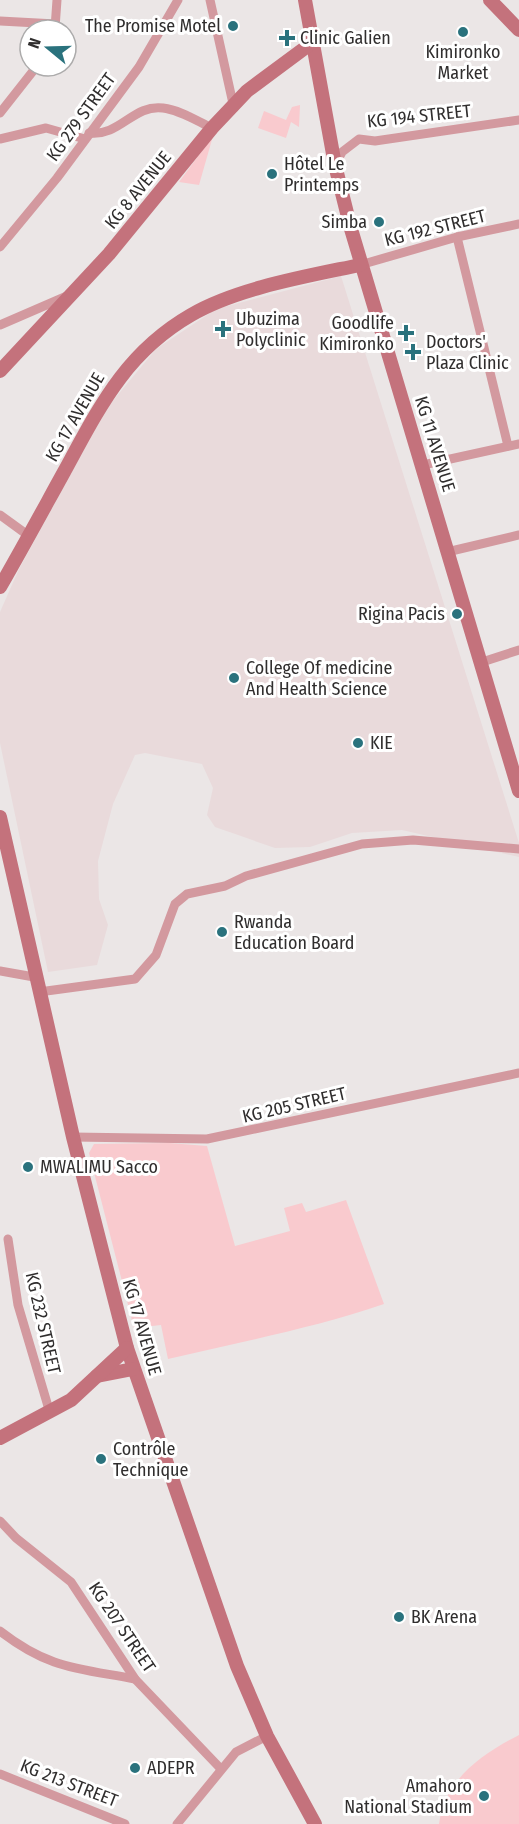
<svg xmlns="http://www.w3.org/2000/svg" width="519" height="1824" font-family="'Fira Sans Condensed',sans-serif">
<rect width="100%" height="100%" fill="#ebe6e6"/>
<polygon fill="#e9dadb" points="341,276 519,843 519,857 402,830 352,833 310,847 275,848 215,827 207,815 213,788 202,764 145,753 135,755 113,804 98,861 99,899 108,925 97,965 48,972 0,743 0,612 19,569 106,409 156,349 216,309"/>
<g fill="#f9cace">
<polygon points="300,105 299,127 291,122 286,138 258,128 264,111 286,120 292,107"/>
<polygon points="213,136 199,185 179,182"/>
<path d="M169,1143L207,1146L235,1246L290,1231L284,1208L302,1203L306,1212L346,1200L384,1304C314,1328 240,1342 168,1359L161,1325L134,1328L89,1153L94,1144Z"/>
<path d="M519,1735V1824H439C445,1779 482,1754 519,1735Z"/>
</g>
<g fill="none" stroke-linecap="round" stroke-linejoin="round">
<g stroke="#d3999f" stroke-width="9">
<polyline points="210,0 234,108"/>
<polyline points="0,21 56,24"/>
<polyline points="55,28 57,0"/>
<polyline points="0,113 37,66"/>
<path d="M89,133C120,137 133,104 163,108C180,110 197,121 212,128"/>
<polyline points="0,139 46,128 85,139"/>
<polyline points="335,165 342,152 359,139 375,141 519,120"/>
<polyline points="457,237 508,446"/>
<polyline points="0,247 57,178 139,67 178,0"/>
<polyline points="360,265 457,237 519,224"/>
<polyline points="0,325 67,296"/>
<polyline points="423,465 519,444"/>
<polyline points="0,515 29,536"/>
<polyline points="447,552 519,535"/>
<polyline points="479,663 519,650"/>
<polyline points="0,971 34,977"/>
<polyline points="39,992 135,979 156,955 175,904 187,894 225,886 246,876 362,844 413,840 519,849"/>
<polyline points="73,1137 207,1139 519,1073"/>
<polyline points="8,1239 18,1305 50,1413"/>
<polyline points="0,1521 16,1538 71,1582 135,1679 221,1769"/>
<path d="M0,1631C49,1669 77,1668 135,1679"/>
<polyline points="0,1774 125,1824"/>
<polyline points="177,1824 236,1752 267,1736"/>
</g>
<g stroke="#c4727c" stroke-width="14">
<polyline points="305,0 335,165 351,229 519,791"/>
<polyline points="490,0 519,30"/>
<polyline points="0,371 109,254 212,128 247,91 313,42"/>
<path d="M0,587C22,549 43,510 64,472C99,408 125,353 191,315C237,288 308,276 360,265"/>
<polyline points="0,817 73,1137 127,1348 237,1666 267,1736 315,1824"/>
<polyline points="97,1376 133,1369"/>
<polyline points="0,1438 71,1400 127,1348"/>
</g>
</g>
<g fill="#2a727d" stroke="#fff" stroke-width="2">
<circle cx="233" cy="26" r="6"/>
<circle cx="463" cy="32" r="6"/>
<path d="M284 29h6v6h6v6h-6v6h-6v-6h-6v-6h6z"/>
<circle cx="272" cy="174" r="6"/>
<circle cx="379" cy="222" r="6"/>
<path d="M220 320h6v6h6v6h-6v6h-6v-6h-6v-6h6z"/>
<path d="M403 324h6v6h6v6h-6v6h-6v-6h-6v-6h6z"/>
<path d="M410 343h6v6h6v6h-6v6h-6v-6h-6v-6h6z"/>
<circle cx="457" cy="614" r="6"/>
<circle cx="234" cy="678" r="6"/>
<circle cx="358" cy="743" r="6"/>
<circle cx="222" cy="932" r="6"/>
<circle cx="28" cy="1167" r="6"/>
<circle cx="101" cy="1459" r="6"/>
<circle cx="399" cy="1617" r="6"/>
<circle cx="135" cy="1768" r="6"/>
<circle cx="484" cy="1796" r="6"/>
</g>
<g text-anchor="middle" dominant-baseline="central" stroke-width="6" stroke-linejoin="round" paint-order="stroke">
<g font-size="18" fill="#302e2e" stroke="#fff" text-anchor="start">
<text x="221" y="26" text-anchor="end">The Promise Motel</text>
<text x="300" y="38">Clinic Galien</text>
<text x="463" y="52" text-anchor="middle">Kimironko<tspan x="463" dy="21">Market</tspan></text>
<text x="284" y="164">Hôtel Le<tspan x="284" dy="21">Printemps</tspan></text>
<text x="367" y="222" text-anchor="end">Simba</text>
<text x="236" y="319">Ubuzima<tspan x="236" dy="21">Polyclinic</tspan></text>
<text x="394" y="323" text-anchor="end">Goodlife<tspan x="394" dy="21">Kimironko</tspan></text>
<text x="426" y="342">Doctors'<tspan x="426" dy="21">Plaza Clinic</tspan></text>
<text x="445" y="614" text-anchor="end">Rigina Pacis</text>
<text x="246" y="668">College Of medicine<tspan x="246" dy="21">And Health Science</tspan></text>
<text x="370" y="743">KIE</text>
<text x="234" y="922">Rwanda<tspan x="234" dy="21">Education Board</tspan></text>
<text x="40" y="1167">MWALIMU Sacco</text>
<text x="113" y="1449">Contrôle<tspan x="113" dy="21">Technique</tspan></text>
<text x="411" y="1617">BK Arena</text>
<text x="147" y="1768">ADEPR</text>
<text x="472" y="1786" text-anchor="end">Amahoro<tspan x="472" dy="21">National Stadium</tspan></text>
</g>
<g font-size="18" fill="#302e2e" stroke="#fff">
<text transform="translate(419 116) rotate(-6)">KG 194 STREET</text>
<text transform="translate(81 117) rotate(-54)">KG 279 STREET</text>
<text transform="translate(138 190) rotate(-51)">KG 8 AVENUE</text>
<text transform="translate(435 228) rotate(-14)">KG 192 STREET</text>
<text transform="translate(75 417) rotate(-60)">KG 17 AVENUE</text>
<text transform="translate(435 444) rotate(73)">KG 11 AVENUE</text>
<text transform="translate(294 1105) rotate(-13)">KG 205 STREET</text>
<text transform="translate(43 1323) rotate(77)">KG 232 STREET</text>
<text transform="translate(142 1327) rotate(74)">KG 17 AVENUE</text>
<text transform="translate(122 1627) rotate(56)">KG 207 STREET</text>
<text transform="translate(69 1783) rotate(21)">KG 213 STREET</text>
</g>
</g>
<g transform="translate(48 48) rotate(289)"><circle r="28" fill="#ffffff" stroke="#acabab" stroke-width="1.5"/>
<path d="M0-4.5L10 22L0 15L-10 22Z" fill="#2a727d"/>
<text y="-9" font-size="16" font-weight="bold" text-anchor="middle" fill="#302e2e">N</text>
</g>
</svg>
